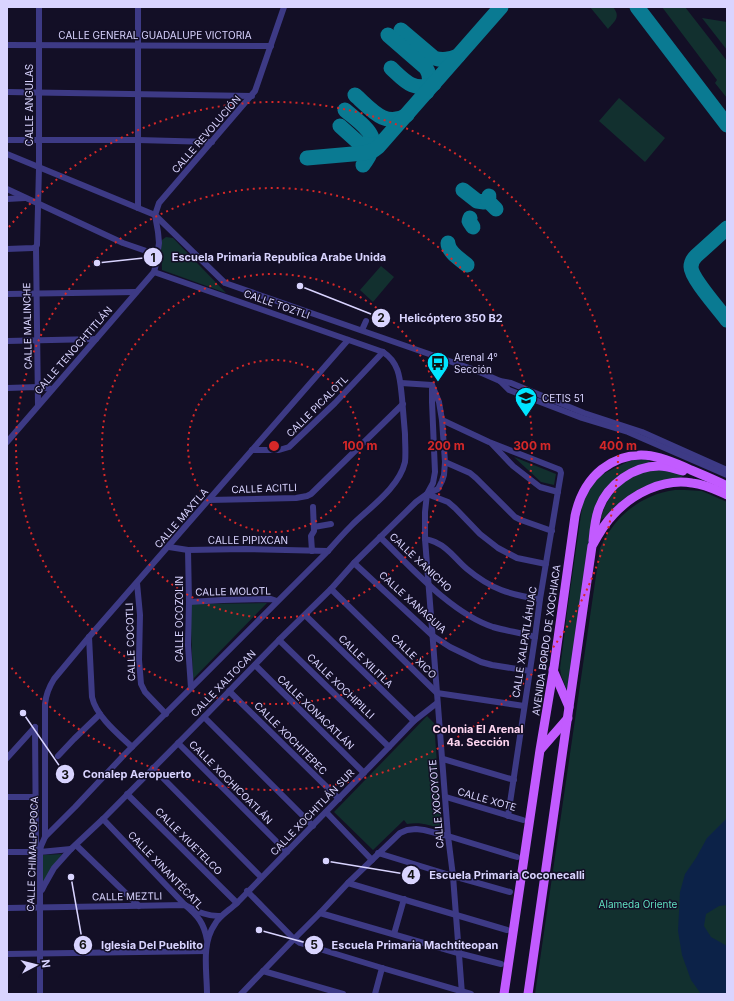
<svg xmlns="http://www.w3.org/2000/svg" width="734" height="1001" font-family="Inter,sans-serif">
<rect width="100%" height="100%" fill="#130f26"/>
<g fill="#12302f">
<path d="M590,7H613C621,17 615,21 608,29Z"/>
<polygon points="662,7 685,7 727,61 727,98 715,83 717,80"/>
<polygon points="702,18 727,22 727,50"/>
<polygon points="619,98 665,138 645,162 599,121"/>
<polygon points="166,237 173,238 226,293 162,270 161,246 162,240"/>
<polygon points="381,266 394,277 373,302 360,290"/>
<polygon points="514,457 556,474 554,485 541,482"/>
<polygon points="647,459 650,462 649,464 604,492 567,690 561,675 560,668 565,630 567,612 583,501 593,484 603,474 627,462 633,460"/>
<path d="M660,469L683,474V475L682,477C646,482 628,492 604,518L601,519V518C606,498 619,483 638,474C645,471 653,471 660,469Z"/>
<path d="M675,490H685L702,491L727,502V994H535L600,548C603,542 606,535 611,529C625,508 650,493 675,490Z"/>
<polygon points="267,603 193,679 190,604"/>
<path d="M427,716L434,723L442,829C429,825 421,822 407,824L404,820L373,850L334,812Z"/>
<polygon points="62,854 43,885 43,855"/>
</g>
<polygon fill="#0c2248" points="727,818 727,905 719,906 706,914 704,926 711,937 727,946 727,994 701,994 691,980 682,955 678,931 680,892 685,874 696,858 707,838"/>
<g fill="none" stroke-linecap="round" stroke-linejoin="round">
<g stroke="#0a7a92" stroke-width="15">
<polyline points="637,7 727,125"/>
<path d="M401,30L434,58C443,61 450,59 458,56"/>
<path d="M388,35L426,68C431,76 430,83 427,92"/>
<path d="M391,68C405,81 413,92 434,84"/>
<path d="M355,95C370,108 385,129 407,115"/>
<path d="M345,110C366,128 385,137 363,165"/>
<polyline points="340,126 360,144 371,145 379,144"/>
<polyline points="307,158 364,153 374,150 378,147 501,7"/>
<polyline points="463,190 477,201 484,202"/>
<polyline points="489,196 488,201 496,209"/>
<polyline points="470,218 469,221 473,227"/>
<path d="M727,228L696,256C693,259 691,262 691,267C691,278 719,309 727,320"/>
<path d="M448,243C448,252 460,259 467,265"/>
</g>
<g stroke="#3d3a85" stroke-width="6">
<polyline points="7,45 271,46"/>
<polyline points="7,92 252,96"/>
<polyline points="7,140 138,140 212,142"/>
<polyline points="7,154 155,215 225,283 475,370 500,381 511,383 584,413 642,432 727,470"/>
<polyline points="7,189 123,243 158,255"/>
<polyline points="7,199 25,198"/>
<polyline points="138,208 138,7"/>
<polyline points="36,247 38,405"/>
<polyline points="7,249 33,248 36,247 37,245 39,168 39,7"/>
<polyline points="7,294 136,292"/>
<polyline points="362,330 366,321"/>
<polyline points="7,341 96,339"/>
<polyline points="500,381 509,390 582,418 628,432 727,475"/>
<polyline points="401,383 432,385"/>
<polyline points="7,388 38,387 52,389"/>
<polyline points="432,389 432,402 435,472 433,483 427,494 425,512 425,539 437,693 448,836 453,876 462,994"/>
<polyline points="442,420 489,442 558,469 560,470 561,473 540,599 535,637 508,816"/>
<polyline points="7,442 154,272 156,264 159,243 158,232 155,215 159,203 255,91 284,7"/>
<polyline points="492,444 513,466 540,487 558,492"/>
<polyline points="252,450 279,450 289,447 335,403 383,352"/>
<polyline points="445,462 470,473 476,478 515,517 521,520 552,531"/>
<polyline points="427,494 448,502 455,508 480,534 498,548 517,558 546,564"/>
<polyline points="209,500 296,498 307,496 311,494 403,404"/>
<polyline points="314,527 331,524"/>
<path d="M380,537C412,568 451,613 493,627C507,631 522,633 535,637"/>
<path d="M425,539C429,540 434,541 437,543C449,548 457,561 467,569C491,589 510,595 540,599"/>
<polyline points="169,547 188,550 245,549 328,551"/>
<polyline points="188,550 189,602 188,645 191,688"/>
<polyline points="312,551 311,536 314,531 313,507"/>
<polyline points="354,563 433,636 450,647 481,662 492,665 530,671"/>
<polyline points="137,583 140,615 139,660 141,684 145,692 166,714"/>
<polyline points="331,589 437,693 524,706"/>
<polyline points="189,602 223,600 271,599 277,601"/>
<polyline points="305,615 414,721"/>
<path d="M89,637L92,697C96,716 118,734 132,747"/>
<polyline points="279,640 389,747"/>
<polyline points="255,665 364,773"/>
<polyline points="229,691 339,799"/>
<polyline points="204,717 313,826"/>
<polyline points="35,727 36,852"/>
<polyline points="178,743 287,852"/>
<polyline points="58,756 74,739 100,714"/>
<polyline points="7,758 35,727"/>
<polyline points="443,759 514,780"/>
<polyline points="153,768 261,877"/>
<polyline points="127,794 237,903"/>
<polyline points="7,797 36,797"/>
<polyline points="446,797 523,820"/>
<polyline points="326,812 372,860"/>
<path d="M103,819L185,905C198,916 204,923 207,940"/>
<path d="M45,837L75,807L124,755L328,551C335,543 343,534 351,526C369,508 399,488 405,462C406,453 405,444 405,434C404,422 403,410 402,398C400,380 400,363 383,352L154,272"/>
<polyline points="76,845 139,906"/>
<polyline points="7,852 40,852 71,849"/>
<polyline points="378,853 453,876 510,892"/>
<polyline points="348,883 507,930"/>
<polyline points="42,890 45,884 54,868 71,849 103,819 204,717 279,640 331,589 354,563 416,502 427,494 438,489 442,481 444,475 445,462 442,420 439,402 432,385"/>
<polyline points="247,891 294,939 300,943 382,968 471,994"/>
<path d="M7,908L185,905C197,911 208,917 221,916"/>
<polyline points="320,913 458,953 501,964"/>
<polyline points="394,934 404,899"/>
<polyline points="7,954 206,951"/>
<polyline points="263,971 343,994"/>
<path d="M40,994V852L41,846L45,837V704C46,694 49,687 54,679L89,637L348,340"/>
<path d="M207,994C207,971 201,944 215,924C220,915 230,910 237,903L389,747L414,721L437,703"/>
<polyline points="241,994 294,939 320,913 348,883 400,833 407,830 416,829 424,830 448,836 517,857"/>
<polyline points="375,994 382,968"/>
</g>
<g stroke="#c25bff" stroke-width="9">
<path d="M593,541C594,530 595,518 599,508C608,484 634,466 659,466C667,466 675,469 683,471"/>
<polyline points="553,670 569,707"/>
<polyline points="541,749 568,718"/>
<path d="M504,994L540,750L554,667L575,516C579,497 587,481 602,469C633,446 659,455 691,470C703,475 715,480 727,486"/>
<path d="M528,994L592,546C598,535 604,524 613,515C632,494 663,478 692,483C705,484 716,490 727,495"/>
</g>
</g>
<g fill="none" stroke="#d62828" stroke-width="2" stroke-dasharray="2 4">
<circle cx="274" cy="446" r="86"/>
<circle cx="274" cy="446" r="172"/>
<circle cx="274" cy="446" r="258"/>
<path d="M9 227A344 344 0 1 1 9 665"/>
</g>
<defs>
<g id="bus-pin" transform="scale(1.15)"><path d="M0 17L-7.5 6A9.5 9.5 0 1 1 7.5 6Z" fill="#00e5ff" stroke="#130f26"/><path d="M-5-6H5V4H4V6H2V4H-2V6H-4V4H-5ZM-3.5-4V0h7V-4ZM-3.5 1.2v1.5H-2V1.2ZM2 1.2v1.5H3.5V1.2Z" fill="#111"/></g>
<g id="university-pin" transform="scale(1.15)"><path d="M0 17L-7.5 6A9.5 9.5 0 1 1 7.5 6Z" fill="#00e5ff" stroke="#130f26"/><path d="M0-5L7-2L0 1L-7-2ZM-4 1L0 2.5L4 1V4Q0 6-4 4Z" fill="#111"/></g>
</defs>
<g fill-rule="evenodd">
<use href="#bus-pin" x="438" y="363"/>
<use href="#university-pin" x="526" y="398"/>
</g>
<g text-anchor="middle" dominant-baseline="central" stroke-width="3" stroke-linejoin="round" paint-order="stroke">
<g font-size="10" fill="#d9d4ff" stroke="#130f26">
<text x="155" y="35">CALLE GENERAL GUADALUPE VICTORIA</text>
<text transform="translate(29 105) rotate(-90)">CALLE ANGULAS</text>
<text transform="translate(206 134) rotate(-49)">CALLE REVOLUCIÓN</text>
<text transform="translate(277 304) rotate(19)">CALLE TOZTLI</text>
<text transform="translate(27 326) rotate(-91)">CALLE MALINCHE</text>
<text transform="translate(73 350) rotate(-49)">CALLE TENOCHTITLÁN</text>
<text transform="translate(317 406) rotate(-45)">CALLE PICALOTL</text>
<text transform="translate(264 488) rotate(-2)">CALLE ACITLI</text>
<text transform="translate(181 518) rotate(-49)">CALLE MAXTLA</text>
<text x="248" y="540">CALLE PIPIXCAN</text>
<text transform="translate(421 562) rotate(43)">CALLE XANICHO</text>
<text transform="translate(233 591) rotate(-1)">CALLE MOLOTL</text>
<text transform="translate(413 602) rotate(42)">CALLE XANAGUIA</text>
<text transform="translate(179 619) rotate(-90)">CALLE OCOZOLIN</text>
<text transform="translate(546 640) rotate(-82)">AVENIDA BORDO DE XOCHIACA</text>
<text transform="translate(130 642) rotate(-92)">CALLE COCOTLI</text>
<text transform="translate(524 642) rotate(-81)">CALLE XALPATLÁHUAC</text>
<text transform="translate(414 656) rotate(44)">CALLE XICO</text>
<text transform="translate(366 661) rotate(44)">CALLE XILITLA</text>
<text transform="translate(223 683) rotate(-46)">CALLE XALTOCAN</text>
<text transform="translate(341 686) rotate(44)">CALLE XOCHIPILLI</text>
<text transform="translate(316 712) rotate(44)">CALLE XONACATLÁN</text>
<text transform="translate(291 738) rotate(45)">CALLE XOCHITEPEC</text>
<text transform="translate(231 782) rotate(45)">CALLE XOCHICOATLÁN</text>
<text transform="translate(487 799) rotate(16)">CALLE XOTE</text>
<text transform="translate(436 804) rotate(-95)">CALLE XOCOYOTE</text>
<text transform="translate(312 812) rotate(-46)">CALLE XOCHITLÁN SUR</text>
<text transform="translate(189 841) rotate(45)">CALLE XIUETELCO</text>
<text transform="translate(32 854) rotate(-88)">CALLE CHIMALPOPOCA</text>
<text transform="translate(166 870) rotate(46)">CALLE XINANTÉCATL</text>
<text transform="translate(127 896) rotate(-1)">CALLE MEZTLI</text>
</g>
<g font-size="10" fill="#d9d4ff" stroke="#130f26" text-anchor="start">
<text x="454" y="357">Arenal 4°<tspan x="454" dy="12">Sección</tspan></text>
<text x="542" y="398">CETIS 51</text>
</g>
<g font-size="10" fill="#5fe0c0" stroke="#130f26">
<text x="638" y="904">Alameda Oriente</text>
</g>
<g font-size="11" font-weight="bold" fill="#ffd6f0" stroke="#130f26">
<text x="478" y="729">Colonia El Arenal<tspan x="478" dy="13">4a. Sección</tspan></text>
</g>
</g>
<circle cx="274" cy="446" r="6" fill="#d62828" stroke="#130f26" stroke-width="2"/>
<g font-size="12" text-anchor="middle" font-weight="bold" fill="#d62828" stroke="#130f26" stroke-width="3" stroke-linejoin="round" paint-order="stroke">
<text x="360" y="450">100 m</text>
<text x="446" y="450">200 m</text>
<text x="532" y="450">300 m</text>
<text x="618" y="450">400 m</text>
</g>
<path fill="none" stroke="#d9d4ff" stroke-width="1.5" d="M97 263L153 257M300 286L381 318M23 713L65 774M326 861L411 875M259 930L314 945M71 877L83 945"/>
<g fill="#d9d4ff" stroke="#130f26" stroke-width="1.5">
<circle cx="97" cy="263" r="4"/>
<circle cx="300" cy="286" r="4"/>
<circle cx="23" cy="713" r="4"/>
<circle cx="326" cy="861" r="4"/>
<circle cx="259" cy="930" r="4"/>
<circle cx="71" cy="877" r="4"/>
<circle cx="153" cy="257" r="10"/>
<circle cx="381" cy="318" r="10"/>
<circle cx="65" cy="774" r="10"/>
<circle cx="411" cy="875" r="10"/>
<circle cx="314" cy="945" r="10"/>
<circle cx="83" cy="945" r="10"/>
</g>
<g font-size="12" text-anchor="middle" font-weight="bold" fill="#111">
<text x="153" y="262">1</text>
<text x="381" y="322">2</text>
<text x="65" y="779">3</text>
<text x="411" y="879">4</text>
<text x="314" y="949">5</text>
<text x="83" y="949">6</text>
</g>
<g font-size="11" text-anchor="middle" font-weight="bold" fill="#d9d4ff" stroke="#130f26" stroke-width="3" stroke-linejoin="round" paint-order="stroke">
<text x="279" y="261">Escuela Primaria Republica Arabe Unida</text>
<text x="451" y="322">Helicóptero 350 B2</text>
<text x="137" y="778">Conalep Aeropuerto</text>
<text x="507" y="879">Escuela Primaria Coconecalli</text>
<text x="415" y="949">Escuela Primaria Machtiteopan</text>
<text x="152" y="949">Iglesia Del Pueblito</text>
</g>
<rect width="734" height="1001" fill="none" stroke="#d9d4ff" stroke-width="16"/>
<g transform="translate(36 965) rotate(83)" stroke="#130f26" stroke-width="3" paint-order="stroke">
<path d="M0-3L7 15L0 10L-7 15Z" fill="#d9d4ff"/>
<text y="-6" font-size="11" font-weight="bold" text-anchor="middle" fill="#d9d4ff">N</text>
</g>
</svg>
